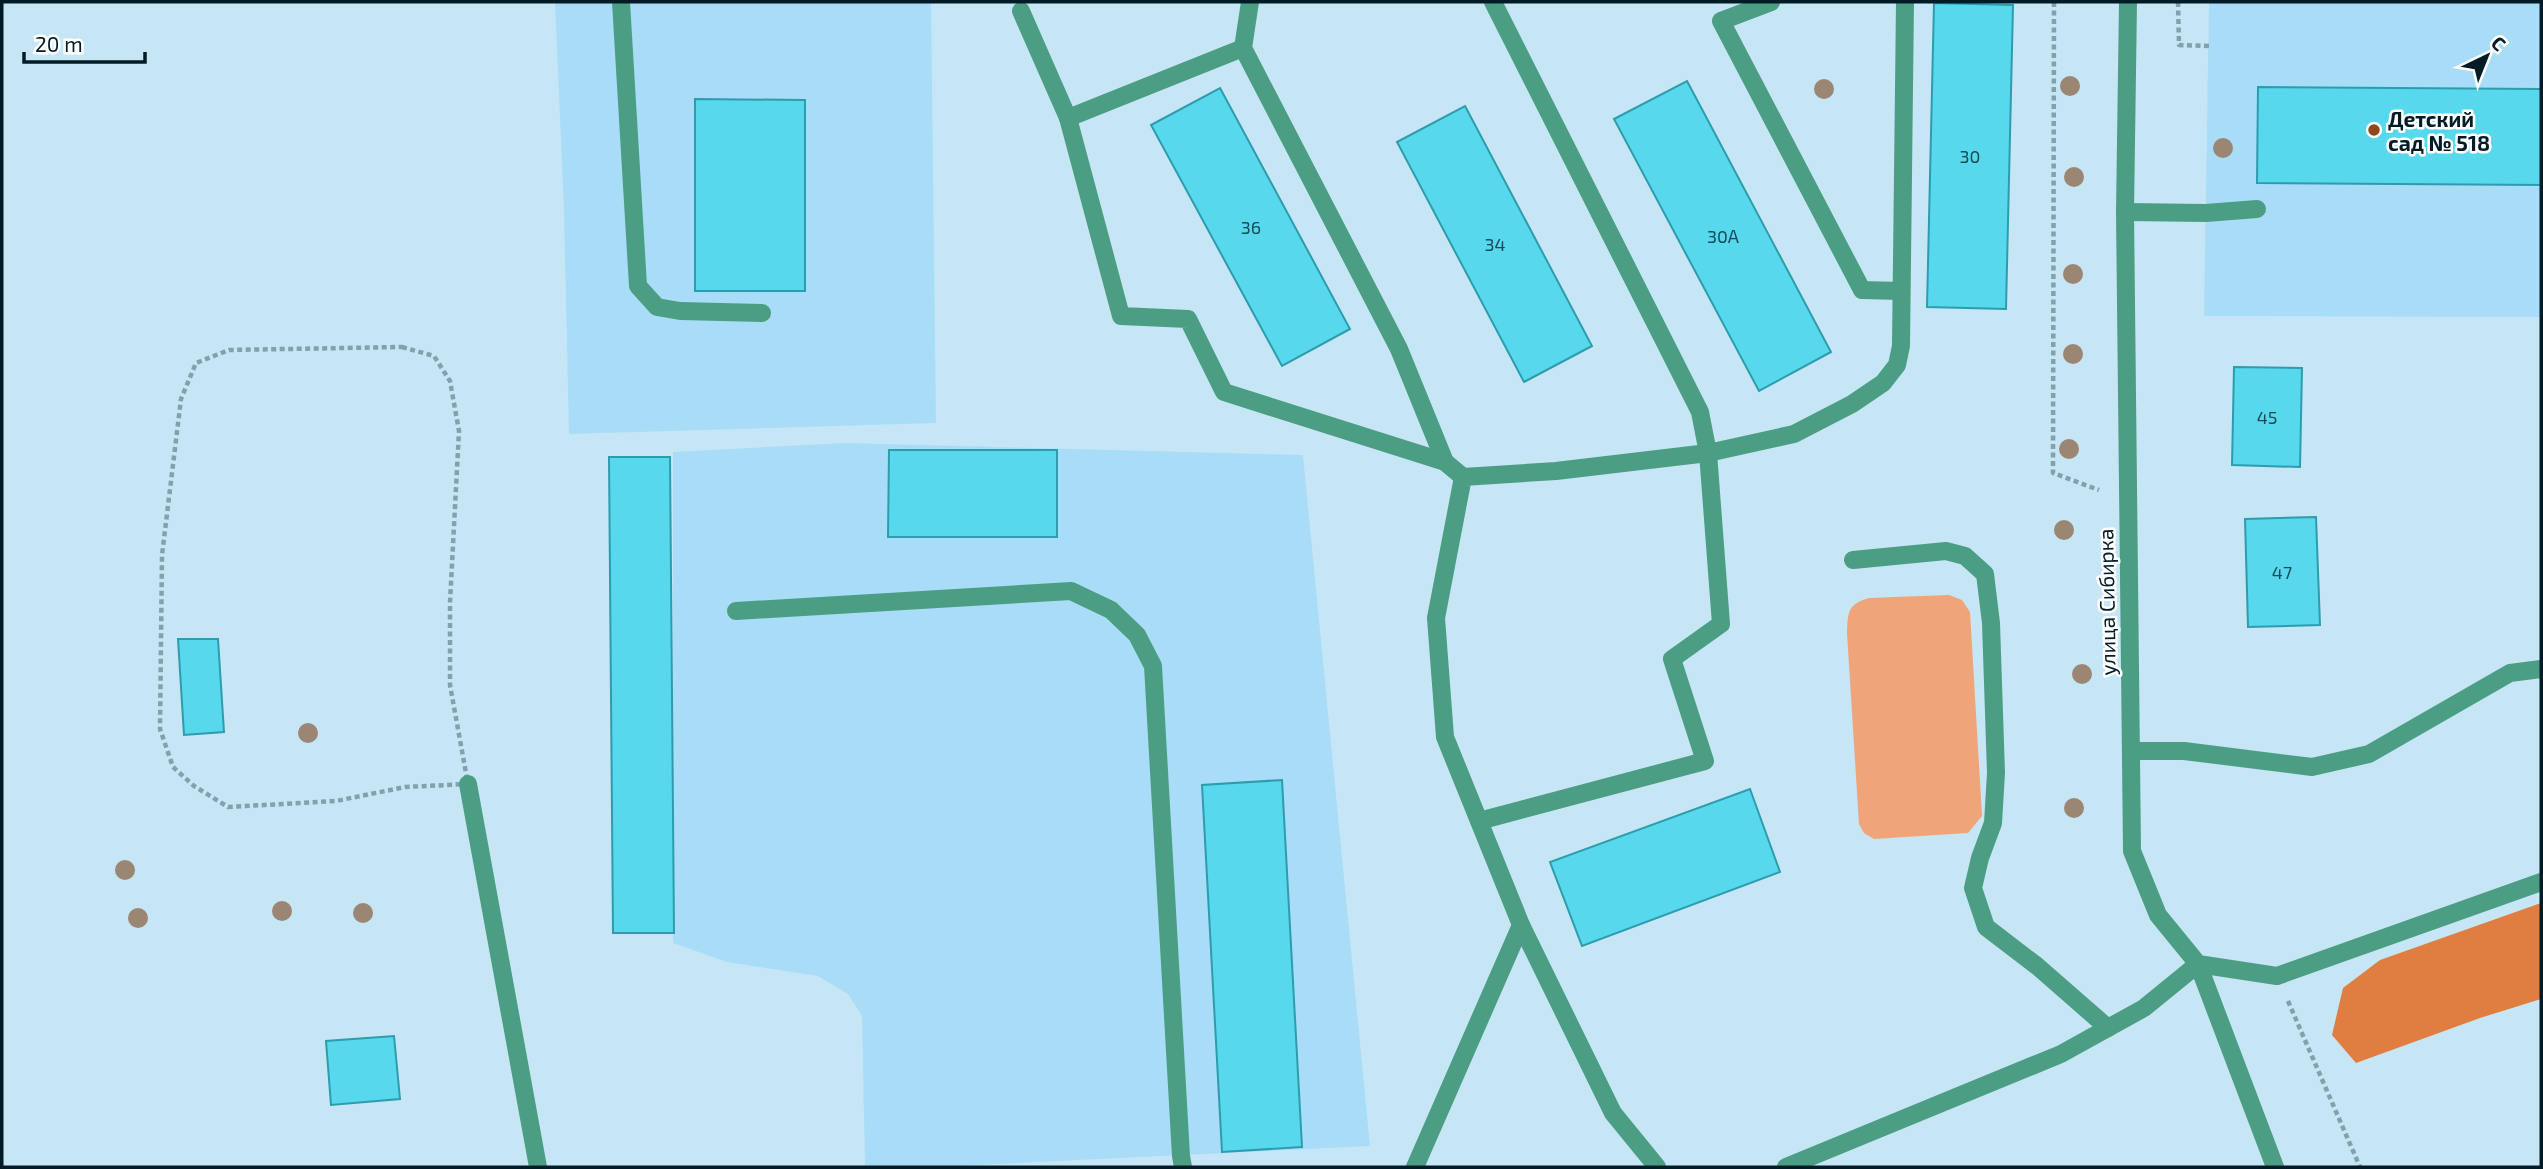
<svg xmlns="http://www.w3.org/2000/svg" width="2543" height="1169" font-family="'Exo 2',sans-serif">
<rect width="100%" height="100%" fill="#c6e6f6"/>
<g fill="#a9ddf7">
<polygon points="555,2 931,2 936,423 569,434 564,212"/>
<polygon points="2209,2 2541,2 2541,317 2204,316"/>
<polygon points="844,443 1303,455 1370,1146 935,1167 865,1167 862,1016 848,994 818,976 727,962 673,943 673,452"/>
</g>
<path fill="#efa47a" d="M1949,595L1962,600L1970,612L1982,816L1968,833L1874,839L1864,833L1859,824L1847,633C1848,613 1847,604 1869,598Z"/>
<polygon fill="#e07d40" points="2541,903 2541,999 2480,1018 2356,1063 2332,1035 2343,988 2380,960"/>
<g fill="#57d8ed" stroke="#2d9cad" stroke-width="2">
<polygon points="1934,3 2013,5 2006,309 1927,307"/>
<polygon points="1687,81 1831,352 1759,391 1614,119"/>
<polygon points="2258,87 2541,89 2541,185 2257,183"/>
<polygon points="1220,88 1350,329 1282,366 1151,125"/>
<polygon points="695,99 805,100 805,291 695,291"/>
<polygon points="1465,106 1592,346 1524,382 1397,142"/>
<polygon points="2234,367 2302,368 2300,467 2232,465"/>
<polygon points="889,450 1057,450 1057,537 888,537"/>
<polygon points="609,457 670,457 674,933 613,933"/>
<polygon points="2316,517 2320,625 2248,627 2245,519"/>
<polygon points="178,639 218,639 224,732 184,735"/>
<polygon points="1282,780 1302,1147 1222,1152 1202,785"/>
<polygon points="1750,789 1780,872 1582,946 1550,862"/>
<polygon points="394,1036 400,1099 331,1105 326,1041"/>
</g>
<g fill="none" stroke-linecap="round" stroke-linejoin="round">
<g stroke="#82a0ae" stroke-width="4.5" stroke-dasharray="5 3.5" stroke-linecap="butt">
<polyline points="2054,2 2053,473 2099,490"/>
<polyline points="2178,2 2179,45 2209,46"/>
<polygon points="402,347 434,356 450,381 459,431 450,602 450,685 468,784 405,787 336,801 228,807 194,786 173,767 160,729 162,555 181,399 196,363 229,350"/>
<polyline points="2288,1001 2360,1167"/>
</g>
<g stroke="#4b9e84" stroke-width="18">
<polyline points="621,2 638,286 657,307 680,311 762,313"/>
<polyline points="1250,2 1243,48 1399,349 1445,462"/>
<polyline points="1771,2 1721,21 1862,290 1901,291"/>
<polyline points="1021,11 1068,118 1121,316 1188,319 1224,392 1445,462 1463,477"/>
<polyline points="1068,118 1243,48"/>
<polyline points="2125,212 2206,213 2257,209"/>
<polyline points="1853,560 1946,551 1965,556 1985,574 1991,623 1996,773 1993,823 1980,858 1973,888 1986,927 2037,966 2108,1028"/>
<polyline points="736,611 1071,591 1111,610 1137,635 1153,666 1181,1156 1183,1167"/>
<polyline points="2131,751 2184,751 2312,767 2369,754 2510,673 2541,669"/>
<polyline points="468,784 538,1167"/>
<polyline points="1479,821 1705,761 1672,659 1721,624 1708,453 1700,412 1493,2"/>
<polyline points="1415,1167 1521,925"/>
<polyline points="1657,1167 1613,1113 1521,925 1445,737 1436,618 1463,477 1556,471 1708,453 1794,434 1852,404 1883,383 1897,365 1901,346 1905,2"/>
</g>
<polyline stroke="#4b9e84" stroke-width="18" points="1786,1167 2061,1054 2144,1008 2198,964 2275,1167"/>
<polyline stroke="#4b9e84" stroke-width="18" points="2128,2 2125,212 2132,851 2158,915 2198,964 2277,976 2541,882"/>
</g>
<g fill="#9b8674">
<circle cx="2070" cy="86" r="10"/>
<circle cx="1824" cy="89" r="10"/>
<circle cx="2223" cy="148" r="10"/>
<circle cx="2074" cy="177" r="10"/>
<circle cx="2073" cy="274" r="10"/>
<circle cx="2073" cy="354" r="10"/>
<circle cx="2069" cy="449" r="10"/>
<circle cx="2064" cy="530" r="10"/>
<circle cx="2082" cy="674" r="10"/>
<circle cx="308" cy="733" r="10"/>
<circle cx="2074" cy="808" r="10"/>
<circle cx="125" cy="870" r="10"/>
<circle cx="282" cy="911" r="10"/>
<circle cx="363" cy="913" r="10"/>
<circle cx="138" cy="918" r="10"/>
</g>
<circle fill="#8e491d" stroke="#fff" stroke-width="2.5" cx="2374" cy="130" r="7"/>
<g text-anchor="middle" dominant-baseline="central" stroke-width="5" stroke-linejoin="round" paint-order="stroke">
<g font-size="18" fill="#174b58">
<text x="1970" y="156">30</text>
<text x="1251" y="227">36</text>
<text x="1723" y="236">30А</text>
<text x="1495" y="244">34</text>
<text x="2267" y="417">45</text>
<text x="2282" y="572">47</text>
</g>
<g font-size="21" font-weight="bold" fill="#021c27" stroke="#fff" text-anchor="start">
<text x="2388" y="118">Детский<tspan x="2388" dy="24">сад № 518</tspan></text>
</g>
<g font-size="21" fill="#021c27" stroke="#fff">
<text transform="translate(2106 602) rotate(-91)">улица Сибирка</text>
</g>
</g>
<rect width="2543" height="1169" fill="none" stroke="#021c27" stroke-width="7"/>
<g transform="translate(2487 56) rotate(43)" stroke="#ffffff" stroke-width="5" paint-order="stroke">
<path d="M0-5L12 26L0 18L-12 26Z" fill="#021c27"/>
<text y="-10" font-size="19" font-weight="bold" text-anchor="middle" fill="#021c27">С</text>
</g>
<path d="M24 52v10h121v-10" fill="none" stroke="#021c27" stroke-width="3.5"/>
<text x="35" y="52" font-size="21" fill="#021c27" stroke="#ffffff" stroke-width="5" paint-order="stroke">20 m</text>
</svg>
